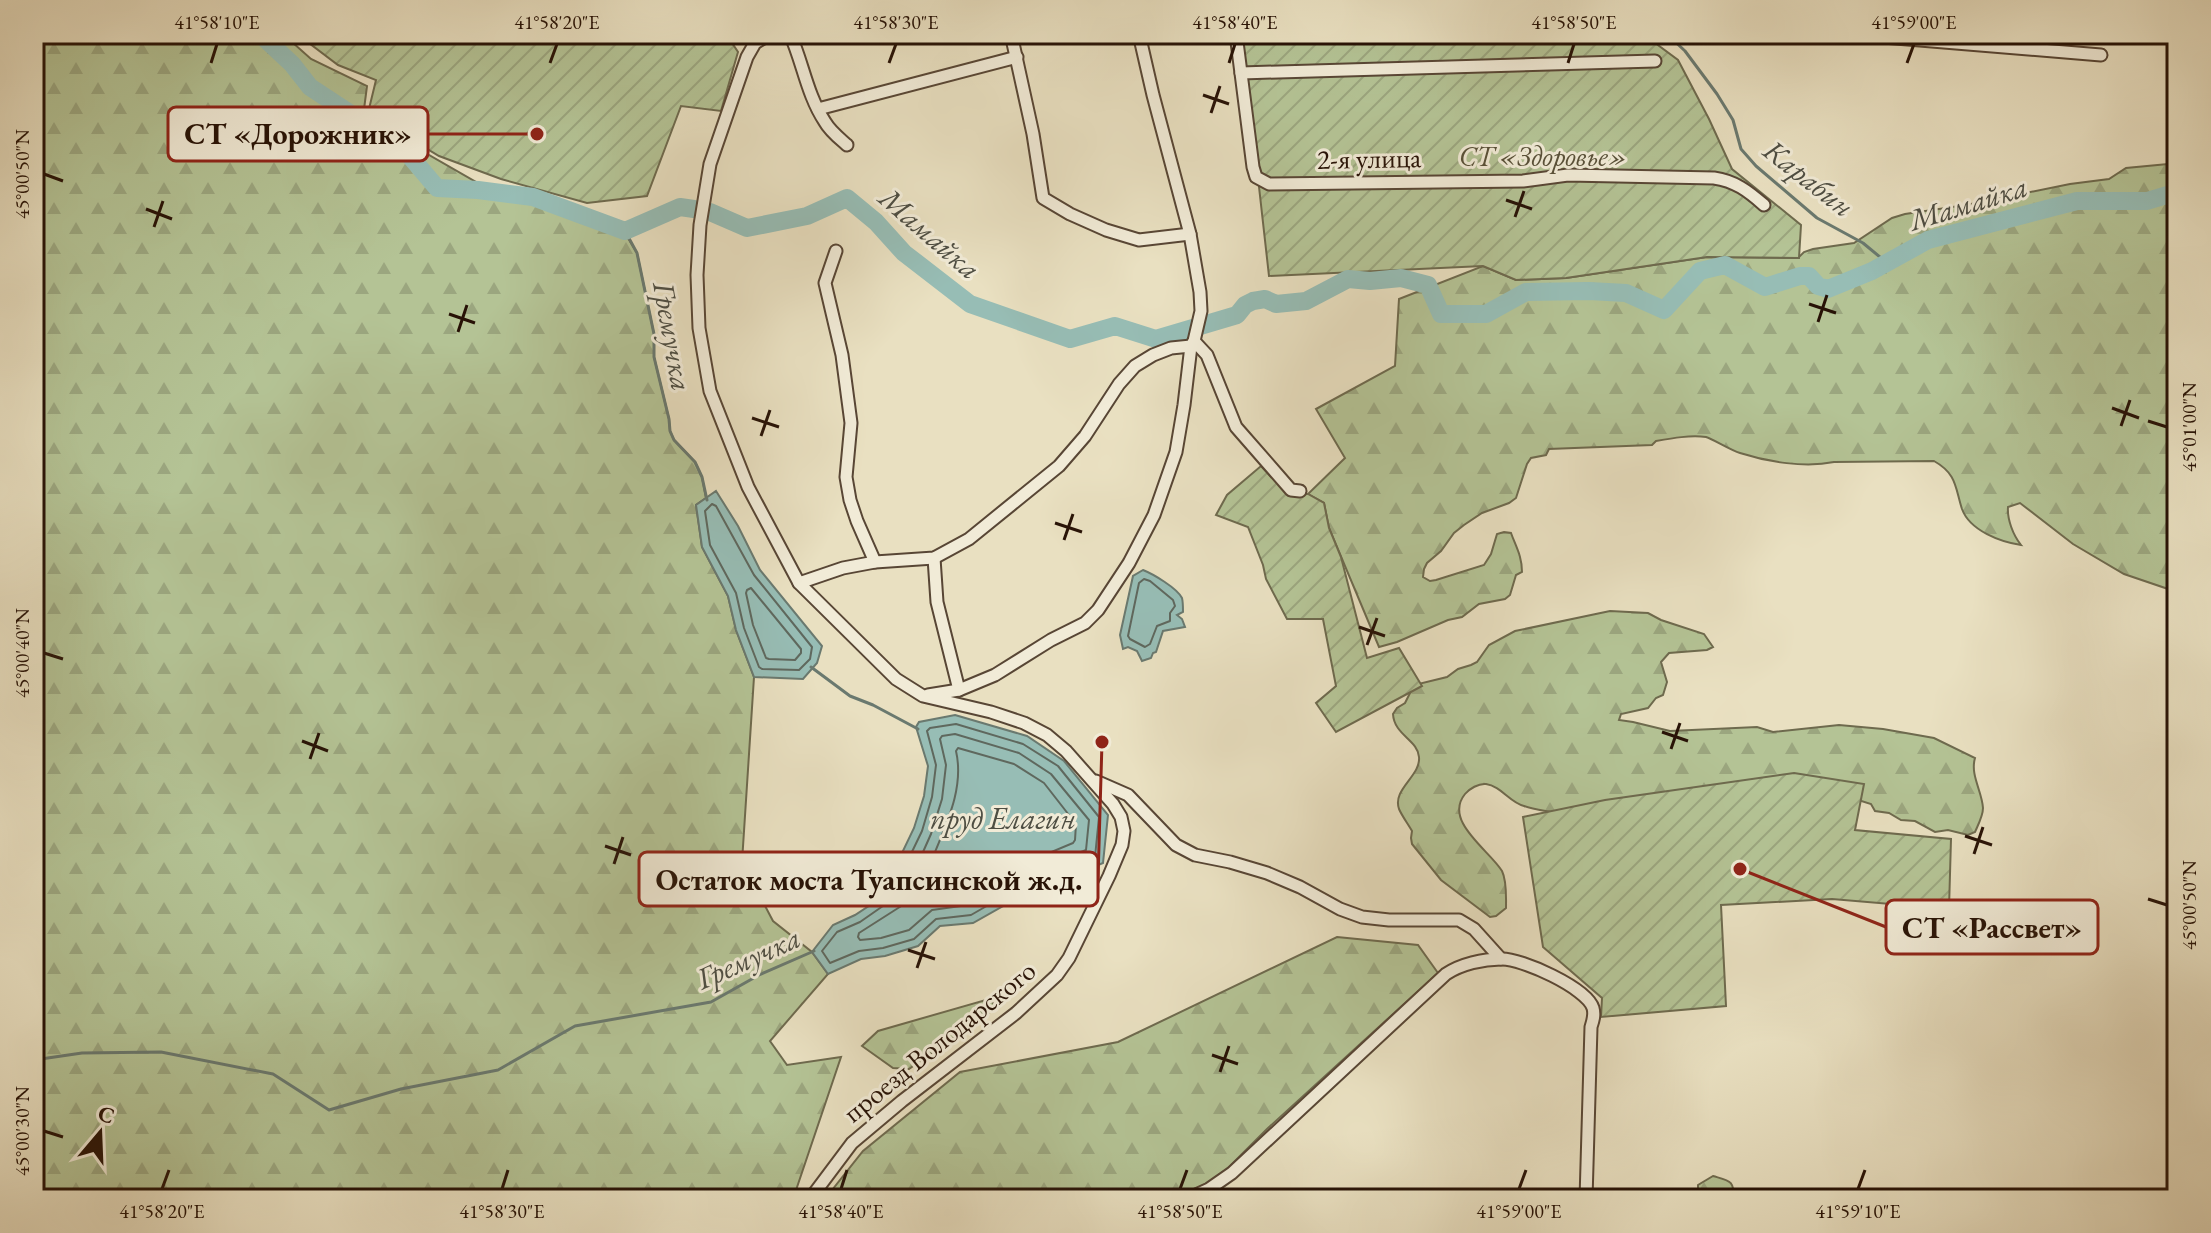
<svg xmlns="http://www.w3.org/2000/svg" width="2211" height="1233" font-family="'EB Garamond',serif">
<defs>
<pattern id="forest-firs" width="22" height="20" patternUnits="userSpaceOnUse" patternTransform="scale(2)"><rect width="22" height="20" fill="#b4c395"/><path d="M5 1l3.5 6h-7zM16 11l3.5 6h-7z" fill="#9ba67f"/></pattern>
<pattern id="garden-furrows" width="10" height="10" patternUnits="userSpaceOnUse" patternTransform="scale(2)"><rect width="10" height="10" fill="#b4c395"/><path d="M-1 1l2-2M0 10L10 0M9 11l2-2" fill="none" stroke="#9ba67f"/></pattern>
</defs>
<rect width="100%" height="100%" fill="#e9e0c1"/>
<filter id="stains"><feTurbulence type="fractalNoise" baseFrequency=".0025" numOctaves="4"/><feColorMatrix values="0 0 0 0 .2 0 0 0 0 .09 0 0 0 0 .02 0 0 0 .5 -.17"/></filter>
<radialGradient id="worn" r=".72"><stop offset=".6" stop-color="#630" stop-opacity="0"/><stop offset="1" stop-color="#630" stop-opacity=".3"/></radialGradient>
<g fill="url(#forest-firs)" stroke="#6e6a4e" stroke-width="2">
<polygon points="34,34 283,34 311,59 367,86 363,117 478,183 625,233 637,253 654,334 654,357 669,419 670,431 674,440 695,462 702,477 706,498 696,505 702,547 728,596 736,630 754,677 742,862 773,921 812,952 828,974 770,1041 787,1065 841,1057 793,1199 34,1199"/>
<path d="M2168,164L2177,167V592L2124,574L2073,544L2020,503L2008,507C2007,519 2013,535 2021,545C2001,542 1970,531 1962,509C1955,487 1957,474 1934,461L1834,462C1805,468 1768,462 1740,453C1730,450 1713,439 1706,437C1690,435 1673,438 1656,441L1652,445L1549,449L1546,455L1531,458L1527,464L1516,498L1509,503L1482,513L1464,525L1454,533L1441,551L1427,563L1424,569L1423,577L1430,581L1436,580L1484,565L1491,554L1497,534L1504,532L1511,533C1516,547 1522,556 1522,572L1516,575L1510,595L1505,599L1479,604L1462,617L1448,620L1397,642L1379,647L1329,528L1324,503L1308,494L1345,458L1316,409L1395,366L1399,299L1483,266L1516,280L1566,278L1707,257L1798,258L1804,252L1813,249L1854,243L1892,218L1905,214L1966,205L2070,184L2109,179L2126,168Z"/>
<path d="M1610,611L1648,613L1661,620L1704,634L1713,647L1707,650L1669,653L1661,662L1667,682L1663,695L1656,698L1648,708L1621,714L1619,720L1633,722L1670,731L1757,727L1773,732L1839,725L1883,729L1934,738L1975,758C1970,775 1982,791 1983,808C1983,816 1978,825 1975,832L1968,835L1948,830L1935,832L1915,821L1901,820L1889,813L1875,811L1871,804L1852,798L1560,814C1548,811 1535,810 1524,806C1510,803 1501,786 1486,784C1479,783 1469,789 1465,794C1443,821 1489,850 1502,871C1507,881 1506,897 1506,908L1496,916L1490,917L1441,880L1412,844L1411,838L1412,831C1408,824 1402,816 1399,809C1392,789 1421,776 1419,757C1418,740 1394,735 1393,714L1397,708L1405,703L1414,685L1447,677L1458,669L1471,665L1477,662L1489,645L1515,631Z"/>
<polygon points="1337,937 1418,945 1438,973 1267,1129 1227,1169 1206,1184 1172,1199 825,1199 863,1151 960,1072 1118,1042"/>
<polygon points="989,999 997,1007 909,1069 893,1068 862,1046 878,1031"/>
<path d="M1713,1176C1730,1181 1734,1180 1734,1199H1698V1185Z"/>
</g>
<g fill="url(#garden-furrows)" stroke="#6e6a4e" stroke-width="2">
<polygon points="297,34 726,34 738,52 721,111 681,106 647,196 587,203 501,179 439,156 368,113 376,80 338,65"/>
<polygon points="1239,34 1643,34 1678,60 1709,119 1732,169 1801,225 1799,258 1707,257 1566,278 1516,280 1483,266 1269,276 1257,169"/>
<polygon points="1261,466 1286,492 1308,494 1324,503 1329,528 1341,557 1367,658 1399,648 1422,686 1336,732 1316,703 1336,686 1323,619 1287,619 1266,579 1263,565 1248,527 1216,515 1227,495"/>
<polygon points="1794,773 1864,784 1855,830 1951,839 1949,909 1832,899 1721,905 1726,1006 1601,1017 1602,998 1543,947 1523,817 1605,800"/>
</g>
<g fill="#97bdb5" stroke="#6a796f" stroke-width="2">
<polygon points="716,491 738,526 760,570 822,646 817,663 803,679 754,677 736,630 728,596 702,547 696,505"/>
<path d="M1143,570C1153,574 1177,588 1182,598C1183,602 1183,608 1183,612L1177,615L1182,619L1185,627L1163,631L1156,652L1153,653L1151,658L1142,661L1137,651L1128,647L1123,649L1120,635L1133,576Z"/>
<polygon points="955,715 1027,736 1064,761 1108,815 1103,863 1014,900 973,923 940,926 918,946 885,956 861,959 828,974 812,952 833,925 855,915 896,888 901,855 914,828 924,796 928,766 916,727 919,722"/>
</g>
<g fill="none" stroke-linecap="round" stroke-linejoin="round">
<g stroke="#5f685e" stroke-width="2">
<polygon points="712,504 716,506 754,575 812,647 810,659 799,670 762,669 759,667 744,628 736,593 710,545 705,511"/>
<polygon points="1144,579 1150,581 1173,600 1175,606 1170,613 1170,621 1157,626 1150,644 1145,647 1130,639 1128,636 1139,583"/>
<polygon points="751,588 801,649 801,653 795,660 769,659 766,658 753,625 746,593 747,590"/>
<polygon points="956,724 1023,744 1058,766 1099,817 1095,857 1011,892 971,915 936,919 914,939 883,948 859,951 830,963 822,951 837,932 860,922 903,892 909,858 922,831 932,797 936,765 927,731 930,728"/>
<polygon points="955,734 1019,753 1051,774 1089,820 1086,850 1006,883 968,905 932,910 909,930 881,938 860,940 858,937 859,933 906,903 912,895 919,861 931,834 942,799 946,765 940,739 942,736"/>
<path d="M958,748L1014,764L1044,783L1076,824L1075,840L1073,843L1001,873L964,894L929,898L925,894C927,884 928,872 931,862C944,828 965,790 956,751Z"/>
</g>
<g stroke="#6a796f" stroke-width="3">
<polyline points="1667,34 1685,51 1717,94 1733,120 1741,149 1756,166 1817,218 1863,243 1886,262"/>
<polyline points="625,231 637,253 654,334 654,357 669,419 670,431 674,440 695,462 702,477 707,500"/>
<polyline points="811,667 850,696 873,705 918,729"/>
<polyline points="34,1060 82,1053 161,1052 273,1074 329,1110 401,1089 498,1070 575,1026 711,1002 759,975 814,951"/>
</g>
<g stroke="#97bdb5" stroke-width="18">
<polyline points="260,34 292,64 310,87 404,149 437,188 478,190 533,197 625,231 680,207 694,209"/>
<polyline points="710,212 747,228 807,216 847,198 876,222 904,253 970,304 1070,339 1115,326 1156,339 1237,315 1245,305 1253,301 1265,299 1276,304 1306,301 1348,279 1370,281 1401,278 1428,285 1441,314 1486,314 1526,292 1589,291 1626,293 1664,310 1700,271 1725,265 1765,287 1800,276 1809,276 1818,286 1828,289 1872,271 1928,240 2077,201 2147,201 2177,192"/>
</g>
<g stroke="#584635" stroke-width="15">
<g id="minor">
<polyline points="770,34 755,43 747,57 710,164 700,225 697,275 699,328 710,391 748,487 799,583 896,679 923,696 991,712 1024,723 1047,735 1066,751 1113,804 1121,817 1124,831 1122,845 1109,876 1069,958 1057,975 1016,1013 902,1101 852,1143 810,1199"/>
<path d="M790,34C803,63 807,95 825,122C830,131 839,138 847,145"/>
<polyline points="1011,34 1033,134 1043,198 1070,214 1106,230 1139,240 1190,234"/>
<polyline points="1139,34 1153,95 1190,234 1200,292 1201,311 1194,341 1207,355 1236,427 1291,490 1300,491"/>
<path d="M1236,34L1253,167L1256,177L1269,184L1523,181L1568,175L1714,178C1735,181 1748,191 1764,205"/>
<polyline points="1847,34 2101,55"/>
<polyline points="1241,73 1655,61"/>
<polyline points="818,109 1017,57"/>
<polyline points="836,251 825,283 842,355 851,423 846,477 850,500 857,521 875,562"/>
<polyline points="934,558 937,602 959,690"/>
<polyline points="799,583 843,568 875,562 934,558 969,539 1059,466 1085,436 1119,384 1135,366 1153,355 1171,348 1191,346"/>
<polyline points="928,695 959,690 995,675 1051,640 1085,623 1098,610 1129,563 1154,515 1176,452 1184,405 1191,346 1194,341"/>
<polyline points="1096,781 1128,795 1176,845 1195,855 1230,862 1267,873 1300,887 1340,909 1362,917 1389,920 1459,920 1474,929 1501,959"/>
<path d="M1187,1199L1209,1189L1232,1173L1446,974C1461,964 1483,959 1501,959C1521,958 1587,988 1593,1008C1595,1015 1593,1021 1591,1027L1586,1199"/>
</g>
</g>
<use href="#minor" stroke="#f1ebd7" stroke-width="11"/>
</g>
<path fill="none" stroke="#271206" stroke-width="3" d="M211,63L217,44M550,63L557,44M889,63L896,44M1229,63L1235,44M1568,63L1574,44M1907,63L1914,44M1203,95L1229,104M1211,113L1220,86M44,174L63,181M1506,200L1532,209M146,209L172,219M1515,217L1524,191M154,227L163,201M1809,304L1836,313M449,314L475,323M1818,322L1827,295M458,332L467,305M2112,408L2139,418M752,418L779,427M2148,421L2167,427M2121,426L2130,400M761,436L770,410M1055,523L1082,532M1064,540L1073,514M1359,627L1385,636M1367,645L1377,618M44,653L63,659M1662,732L1688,741M302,741L328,751M1671,749L1680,723M310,759L319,733M1965,836L1992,845M605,846L631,855M1974,854L1983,827M614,864L623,837M2148,899L2167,905M908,950L935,959M917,968L926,942M1212,1055L1238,1064M1220,1072L1229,1046M44,1131L63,1137M162,1189L169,1170M502,1189L508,1170M841,1189L847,1170M1180,1189L1187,1170M1519,1189L1526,1170M1858,1189L1865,1170"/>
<g text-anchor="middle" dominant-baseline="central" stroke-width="6" stroke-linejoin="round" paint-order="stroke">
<g font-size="28" font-style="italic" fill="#585038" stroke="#f1ebd7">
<text x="1543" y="156">СТ «Здоровье»</text>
</g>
<g font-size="28" fill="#271206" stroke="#f1ebd7">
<text transform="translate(1369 158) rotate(-1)">2-я улица</text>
<text transform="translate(939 1041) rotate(-39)">проезд Володарского</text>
</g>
<g font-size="30" font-style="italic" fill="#4e4e43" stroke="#f1ebd7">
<text transform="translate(1809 178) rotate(38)">Карабин</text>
<text transform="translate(1968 203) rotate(-17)">Мамайка</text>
<text transform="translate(930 233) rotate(41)">Мамайка</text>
<text transform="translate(673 336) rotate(80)">Гремучка</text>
<text x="1003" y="818">пруд Елагин</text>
<text transform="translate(748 958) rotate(-24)">Гремучка</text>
</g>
</g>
<path fill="none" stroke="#8f2418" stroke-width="3" d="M537 134L428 134M1102 742L1098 879M1740 869L1886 927"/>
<g fill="#8f2418" stroke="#f1ebd7" stroke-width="3">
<circle cx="537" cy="134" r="8"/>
<circle cx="1102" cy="742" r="8"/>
<circle cx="1740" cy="869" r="8"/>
</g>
<g fill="#f1ebd7" stroke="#8f2418" stroke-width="3">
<rect x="168" y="107" width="260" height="54" rx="8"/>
<rect x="639" y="852" width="459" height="54" rx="8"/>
<rect x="1886" y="900" width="212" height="54" rx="8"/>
</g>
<g font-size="30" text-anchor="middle" font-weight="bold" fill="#271206">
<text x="298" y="144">СТ «Дорожник»</text>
<text x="869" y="890">Остаток моста Туапсинской ж.д.</text>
<text x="1992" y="938">СТ «Рассвет»</text>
</g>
<rect width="2211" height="1233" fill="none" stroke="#e9e0c1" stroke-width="88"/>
<g transform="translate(100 1133) rotate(19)" stroke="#f1ebd7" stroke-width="6" paint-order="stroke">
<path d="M0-6L14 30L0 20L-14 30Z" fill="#271206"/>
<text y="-12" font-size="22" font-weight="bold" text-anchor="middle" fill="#271206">С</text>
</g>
<rect x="44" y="44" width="2123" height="1145" fill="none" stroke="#271206" stroke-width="3"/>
<g font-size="20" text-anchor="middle" fill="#271206">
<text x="217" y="29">41°58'10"E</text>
<text x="557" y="29">41°58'20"E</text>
<text x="896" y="29">41°58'30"E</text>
<text x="1235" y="29">41°58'40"E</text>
<text x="1574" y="29">41°58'50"E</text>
<text x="1914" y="29">41°59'00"E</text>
<text transform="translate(22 174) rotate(-90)" y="7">45°00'50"N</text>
<text transform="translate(2189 427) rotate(-90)" y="7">45°01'00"N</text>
<text transform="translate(22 653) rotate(-90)" y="7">45°00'40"N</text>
<text transform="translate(2189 905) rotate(-90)" y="7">45°00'50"N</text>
<text transform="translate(22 1131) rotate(-90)" y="7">45°00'30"N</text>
<text x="162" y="1218">41°58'20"E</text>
<text x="502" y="1218">41°58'30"E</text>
<text x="841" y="1218">41°58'40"E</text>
<text x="1180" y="1218">41°58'50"E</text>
<text x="1519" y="1218">41°59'00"E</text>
<text x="1858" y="1218">41°59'10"E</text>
</g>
<rect width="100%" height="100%" filter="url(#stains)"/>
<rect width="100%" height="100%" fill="url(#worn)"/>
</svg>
